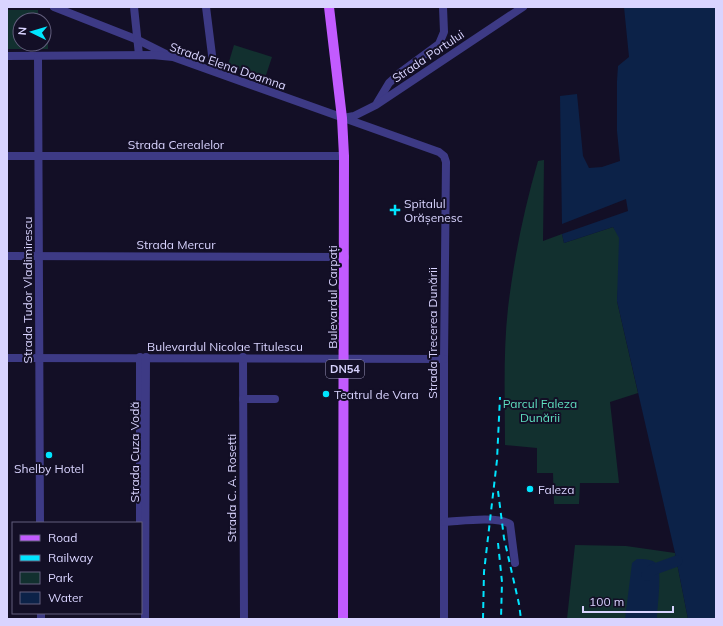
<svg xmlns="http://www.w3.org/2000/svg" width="723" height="626" font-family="Mulish,sans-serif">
<rect width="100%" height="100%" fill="#130f26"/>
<g fill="#12302f">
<polygon points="8,10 38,10 38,20 20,20 20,44 44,44 44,30 48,30 48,49 8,49"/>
<polygon points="234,45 272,57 265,78 228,65"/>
<path d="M544,160L543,241L562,234L564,243L613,227L622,239L617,301L638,393L610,402L619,483H580L579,504H554L553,473H537V448L505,445C505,400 503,353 508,308C514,258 524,209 538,161Z"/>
<polygon points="575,545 626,546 675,553 688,619 567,619"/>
</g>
<g fill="#0c2248">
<polygon points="624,7 716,7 716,619 688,619 675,553 617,301 619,238 613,227 564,243 562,234 628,211 626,199 562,224 560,96 577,94 583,156 589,168 602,167 620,161 617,131 617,81 618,66 629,57"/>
<path d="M637,559C642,559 652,559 656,563C663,570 657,608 657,619H625L632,563Z"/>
</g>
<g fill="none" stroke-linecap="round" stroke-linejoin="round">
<polyline stroke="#0c2248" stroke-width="11" points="647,575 652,570 677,561"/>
<g stroke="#3d3a85" stroke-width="8">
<polyline points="54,7 138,40 166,54"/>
<polyline points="134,7 139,55"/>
<polyline points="206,7 214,71"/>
<polyline points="7,56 152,55 173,57 439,152 444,156 446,162 444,359 444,619"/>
<polyline points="38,56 40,523"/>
<polyline points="377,103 389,83 401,72 439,44 444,32 443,7"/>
<polyline points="343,118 354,116 376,105 523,7"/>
<polyline points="7,156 344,156"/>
<polyline points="7,256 345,257"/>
<polyline points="243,357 244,619"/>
<polyline points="7,358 444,359"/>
<polyline points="243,399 275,399"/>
<path d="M445,522C463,521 495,516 510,524L515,563"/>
<polyline points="140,523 140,357"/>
<polyline points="41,613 41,619"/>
<polyline points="145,619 146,357"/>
</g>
<polyline stroke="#c25bff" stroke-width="10" points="329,7 342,118 344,156 343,619"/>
<g stroke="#00e5ff" stroke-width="2" stroke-dasharray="6 5" stroke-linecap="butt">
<polyline points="498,491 504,538 519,604 521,619"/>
<polyline points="498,543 502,582 501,619"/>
<polyline points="483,619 484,572 497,460 500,397"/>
</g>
</g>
<g fill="#00e5ff" stroke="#130f26" stroke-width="1.5">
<path d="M393 204h4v4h4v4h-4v4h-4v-4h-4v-4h4z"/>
<circle cx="326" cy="394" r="4"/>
<circle cx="49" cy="455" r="4"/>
<circle cx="530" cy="489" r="4"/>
</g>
<g text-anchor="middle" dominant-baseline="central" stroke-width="4" stroke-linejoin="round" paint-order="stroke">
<rect fill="#130f26" stroke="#9e99be" stroke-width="1" x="326" y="360" width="38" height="18" rx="3"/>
<g font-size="11" font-weight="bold" fill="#d9d4ff">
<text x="345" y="369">DN54</text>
</g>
<g font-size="12" fill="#d9d4ff" stroke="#130f26">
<text transform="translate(428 56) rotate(-34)">Strada Portului</text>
<text transform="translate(228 66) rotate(19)">Strada Elena Doamna</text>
<text x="176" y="144">Strada Cerealelor</text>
<text x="176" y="244">Strada Mercur</text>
<text transform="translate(27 290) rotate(-90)">Strada Tudor Vladimirescu</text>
<text transform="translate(332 297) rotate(-90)">Bulevardul Carpați</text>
<text transform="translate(432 333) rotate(-90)">Strada Trecerea Dunării</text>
<text x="225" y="346">Bulevardul Nicolae Titulescu</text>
<text transform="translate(134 452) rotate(-90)">Strada Cuza Vodă</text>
<text transform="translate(231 488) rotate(-90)">Strada C. A. Rosetti</text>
</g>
<g font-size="12" fill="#d9d4ff" stroke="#130f26" text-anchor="start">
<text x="404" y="203">Spitalul<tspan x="404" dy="14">Orășenesc</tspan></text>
<text x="334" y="394">Teatrul de Vara</text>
<text x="49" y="468" text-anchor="middle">Shelby Hotel</text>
<text x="538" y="489">Faleza</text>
</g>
<g font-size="12" fill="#5fe0c0" stroke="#130f26">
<text x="540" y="403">Parcul Faleza<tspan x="540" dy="14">Dunării</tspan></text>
</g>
</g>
<rect width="723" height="626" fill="none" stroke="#d9d4ff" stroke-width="16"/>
<rect x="12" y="522" width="130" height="92" fill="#130f26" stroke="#625e7d"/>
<rect x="20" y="535" width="20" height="6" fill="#c25bff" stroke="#625e7d"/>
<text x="48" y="542" font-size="12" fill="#d9d4ff">Road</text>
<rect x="20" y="555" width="20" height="6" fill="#00e5ff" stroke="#625e7d"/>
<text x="48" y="562" font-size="12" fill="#d9d4ff">Railway</text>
<rect x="20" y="572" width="20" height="12" fill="#12302f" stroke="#625e7d"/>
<text x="48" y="582" font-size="12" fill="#d9d4ff">Park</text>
<rect x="20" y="592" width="20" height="12" fill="#0c2248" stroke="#625e7d"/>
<text x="48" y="602" font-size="12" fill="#d9d4ff">Water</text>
<g transform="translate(32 32) rotate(275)"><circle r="19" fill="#130f26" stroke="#625e7d"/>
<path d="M0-3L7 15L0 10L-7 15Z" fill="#00e5ff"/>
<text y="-6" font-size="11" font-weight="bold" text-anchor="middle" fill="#d9d4ff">N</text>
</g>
<path d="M583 606v6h90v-6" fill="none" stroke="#d9d4ff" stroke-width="2"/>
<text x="589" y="606" font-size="12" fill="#d9d4ff" stroke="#130f26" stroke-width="3" paint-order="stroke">100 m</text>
</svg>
